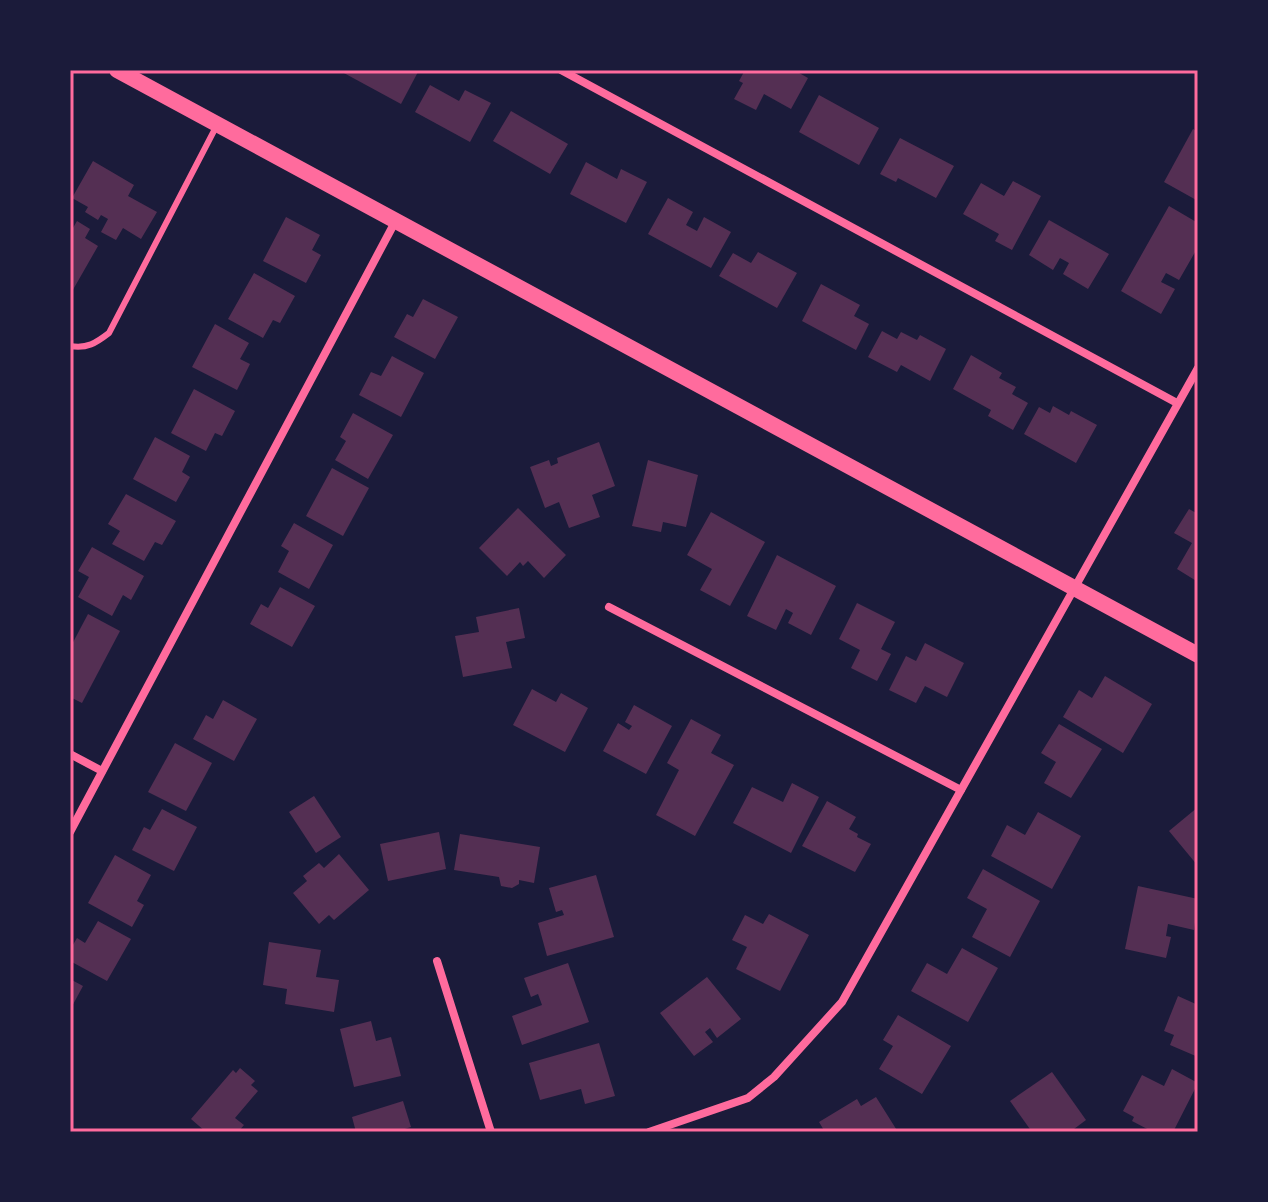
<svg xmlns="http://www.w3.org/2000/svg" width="1268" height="1202" font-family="Barlow,sans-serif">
<rect width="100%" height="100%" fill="#1b1b3a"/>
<g fill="#542f53">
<polygon points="343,70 419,70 401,104 342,72"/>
<polygon points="745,70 794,70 808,78 791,109 764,94 756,110 734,99 743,83 739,81"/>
<polygon points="430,85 459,101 465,90 491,103 470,142 415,112"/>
<polygon points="819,95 879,128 859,165 799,132"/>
<polygon points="511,111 568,144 550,174 493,141"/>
<polygon points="1193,129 1198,132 1198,201 1164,182"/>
<polygon points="900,138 954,166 936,198 898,178 896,182 880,174"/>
<polygon points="93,161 134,185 128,196 157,212 141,239 123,228 116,240 101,232 108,219 101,215 98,220 85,212 88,207 72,198"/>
<polygon points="586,162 617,179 621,169 647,182 626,223 570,194"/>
<polygon points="1013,181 1041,196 1012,250 995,241 999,234 963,214 981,183 1004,196"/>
<polygon points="668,198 693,212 686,225 697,231 704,217 731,232 711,268 648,234"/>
<polygon points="1169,206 1198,223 1198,247 1179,280 1166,273 1161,282 1175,289 1161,314 1121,291"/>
<polygon points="286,217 320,235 312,250 321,255 306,283 263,261"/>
<polygon points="1049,220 1109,254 1088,289 1063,274 1069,263 1060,258 1053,270 1029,255"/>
<polygon points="77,221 90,229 85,238 98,246 70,295 70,233"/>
<polygon points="758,252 797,273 777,308 719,276 733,253 751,263"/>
<polygon points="254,273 295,296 280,323 273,320 263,338 228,319"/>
<polygon points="821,284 860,305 854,316 869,324 856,350 802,321"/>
<polygon points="423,299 458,317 435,359 394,337 407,314 413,317"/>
<polygon points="215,324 249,343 240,359 250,364 237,390 192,367"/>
<polygon points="882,331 897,339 901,332 917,340 920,335 946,349 930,381 901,365 897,372 868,357"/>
<polygon points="971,355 1002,373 999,378 1016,387 1012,394 1028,403 1013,430 988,416 991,410 953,389"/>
<polygon points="392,356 424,373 401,417 359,395 371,372 381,376"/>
<polygon points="194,389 235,411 222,436 215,433 206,451 171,433"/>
<polygon points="1053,406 1069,415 1071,411 1097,425 1076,463 1024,434 1039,407 1050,413"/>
<polygon points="353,413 393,435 368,479 335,460 346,441 340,437"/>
<polygon points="155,437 190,456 182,472 190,477 176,502 133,479"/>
<polygon points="599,442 615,486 592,495 600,517 569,528 559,502 545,508 530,467 549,460 551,466 558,463 557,458"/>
<polygon points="648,460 698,475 686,527 663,522 661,532 632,526"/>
<polygon points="332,468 369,488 343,536 306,516"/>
<polygon points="126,494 176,521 162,545 155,542 144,561 112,544 120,531 108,524"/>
<polygon points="518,508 566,555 544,578 528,561 523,566 520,562 507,576 479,548"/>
<polygon points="1189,509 1198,514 1198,582 1177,569 1192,543 1174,533"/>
<polygon points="711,512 765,542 730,606 700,590 712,569 687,555"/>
<polygon points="294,523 333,545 309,589 278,572 289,551 281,546"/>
<polygon points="92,547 144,576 131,600 123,595 112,616 78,597 89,577 78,571"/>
<polygon points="777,555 836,586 811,635 788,623 793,613 786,609 776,630 747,616"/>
<polygon points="280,587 315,606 292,647 250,624 261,604 268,608"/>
<polygon points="857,603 895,622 881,649 891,654 877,681 851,668 860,650 839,639"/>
<polygon points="519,608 525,638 506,642 512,668 463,677 455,636 479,632 476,617"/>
<polygon points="88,614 120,631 82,703 70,697 70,648"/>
<polygon points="925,643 964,663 947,697 925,686 916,703 889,690 906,656 916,661"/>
<polygon points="1105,676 1152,704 1123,753 1063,717 1079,690 1092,698"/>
<polygon points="532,689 556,702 561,693 588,708 565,752 513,725"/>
<polygon points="223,700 257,719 234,761 193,739 206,715 213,719"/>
<polygon points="634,705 672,726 646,774 603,751 618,723 629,730 632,726 625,722"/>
<polygon points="691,719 721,735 711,753 734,765 695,836 656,815 679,770 667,763"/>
<polygon points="1059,724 1102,749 1071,798 1044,783 1056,762 1041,753"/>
<polygon points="175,743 212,763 186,811 148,792"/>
<polygon points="792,783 819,797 791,853 733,823 752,787 783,802"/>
<polygon points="314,796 341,837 316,853 289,812"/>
<polygon points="827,801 856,817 849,829 858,834 857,837 871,844 855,872 802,846"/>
<polygon points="1198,807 1198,866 1169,831"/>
<polygon points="162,809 197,827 174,871 132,850 144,827 150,830"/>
<polygon points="1038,812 1081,836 1052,889 991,856 1007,825 1025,835"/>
<polygon points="439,832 446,869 388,881 380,844"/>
<polygon points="460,834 540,847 534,883 519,880 519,884 512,888 501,886 499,877 454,870"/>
<polygon points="339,854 369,890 334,920 329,915 319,924 293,893 307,881 303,876 319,863 324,868"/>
<polygon points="115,855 151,875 137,901 144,905 132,927 88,903"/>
<polygon points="983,869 1040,901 1010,957 972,937 987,909 967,898"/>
<polygon points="596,875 614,937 547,956 538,923 564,915 562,910 556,912 549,888"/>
<polygon points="1138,886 1198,899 1194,930 1168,924 1166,936 1171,937 1166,958 1125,949"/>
<polygon points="769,914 809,935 780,991 736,969 747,947 732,940 745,915 763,924"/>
<polygon points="98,921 131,939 107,981 70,961 70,950 77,938 85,943"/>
<polygon points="269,942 321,950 316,977 339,980 334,1012 285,1004 287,989 263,985"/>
<polygon points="962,948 998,968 968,1022 911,991 927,963 947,974"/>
<polygon points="568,963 589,1022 522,1045 512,1016 542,1005 538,994 531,997 524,978"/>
<polygon points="707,977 741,1019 717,1038 710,1028 705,1032 713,1042 694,1056 660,1013"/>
<polygon points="70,979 83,986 70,1010"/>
<polygon points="1178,996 1198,1005 1198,1057 1170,1045 1174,1035 1164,1031"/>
<polygon points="898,1015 951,1046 922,1094 879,1069 893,1046 883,1040"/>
<polygon points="371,1021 376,1041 391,1037 401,1076 354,1087 340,1029"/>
<polygon points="599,1043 615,1096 585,1104 581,1089 540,1100 529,1063"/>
<polygon points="240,1068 255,1081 251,1085 258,1091 235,1118 244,1125 238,1132 206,1132 191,1119 233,1070 236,1073"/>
<polygon points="1172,1069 1198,1083 1173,1132 1153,1132 1132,1121 1134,1117 1123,1111 1142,1075 1164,1086"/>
<polygon points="1052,1072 1086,1120 1070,1132 1032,1132 1010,1101"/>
<polygon points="876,1097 898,1132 825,1132 819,1122 857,1099 861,1106"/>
<polygon points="403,1101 411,1127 395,1132 356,1132 352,1117"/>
</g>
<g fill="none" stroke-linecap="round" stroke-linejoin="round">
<path stroke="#ff6b9d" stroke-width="6" d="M70,346C87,349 96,343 109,333L217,125"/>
<g stroke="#ff6b9d" stroke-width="8">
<polyline points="561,70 1177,403"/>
<polyline points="609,607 961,790"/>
<polyline points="70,754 102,771"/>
<polyline points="70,832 395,222"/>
<polyline points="437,961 491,1132"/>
<polyline points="649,1132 748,1098 774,1077 842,1002 1198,368"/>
</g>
<polyline stroke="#ff6b9d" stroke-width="16" points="117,70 1198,655"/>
</g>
<rect width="1268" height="1202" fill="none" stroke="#1b1b3a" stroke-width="144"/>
<rect x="72" y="72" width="1124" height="1058" fill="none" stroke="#ff6b9d" stroke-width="3"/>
</svg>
